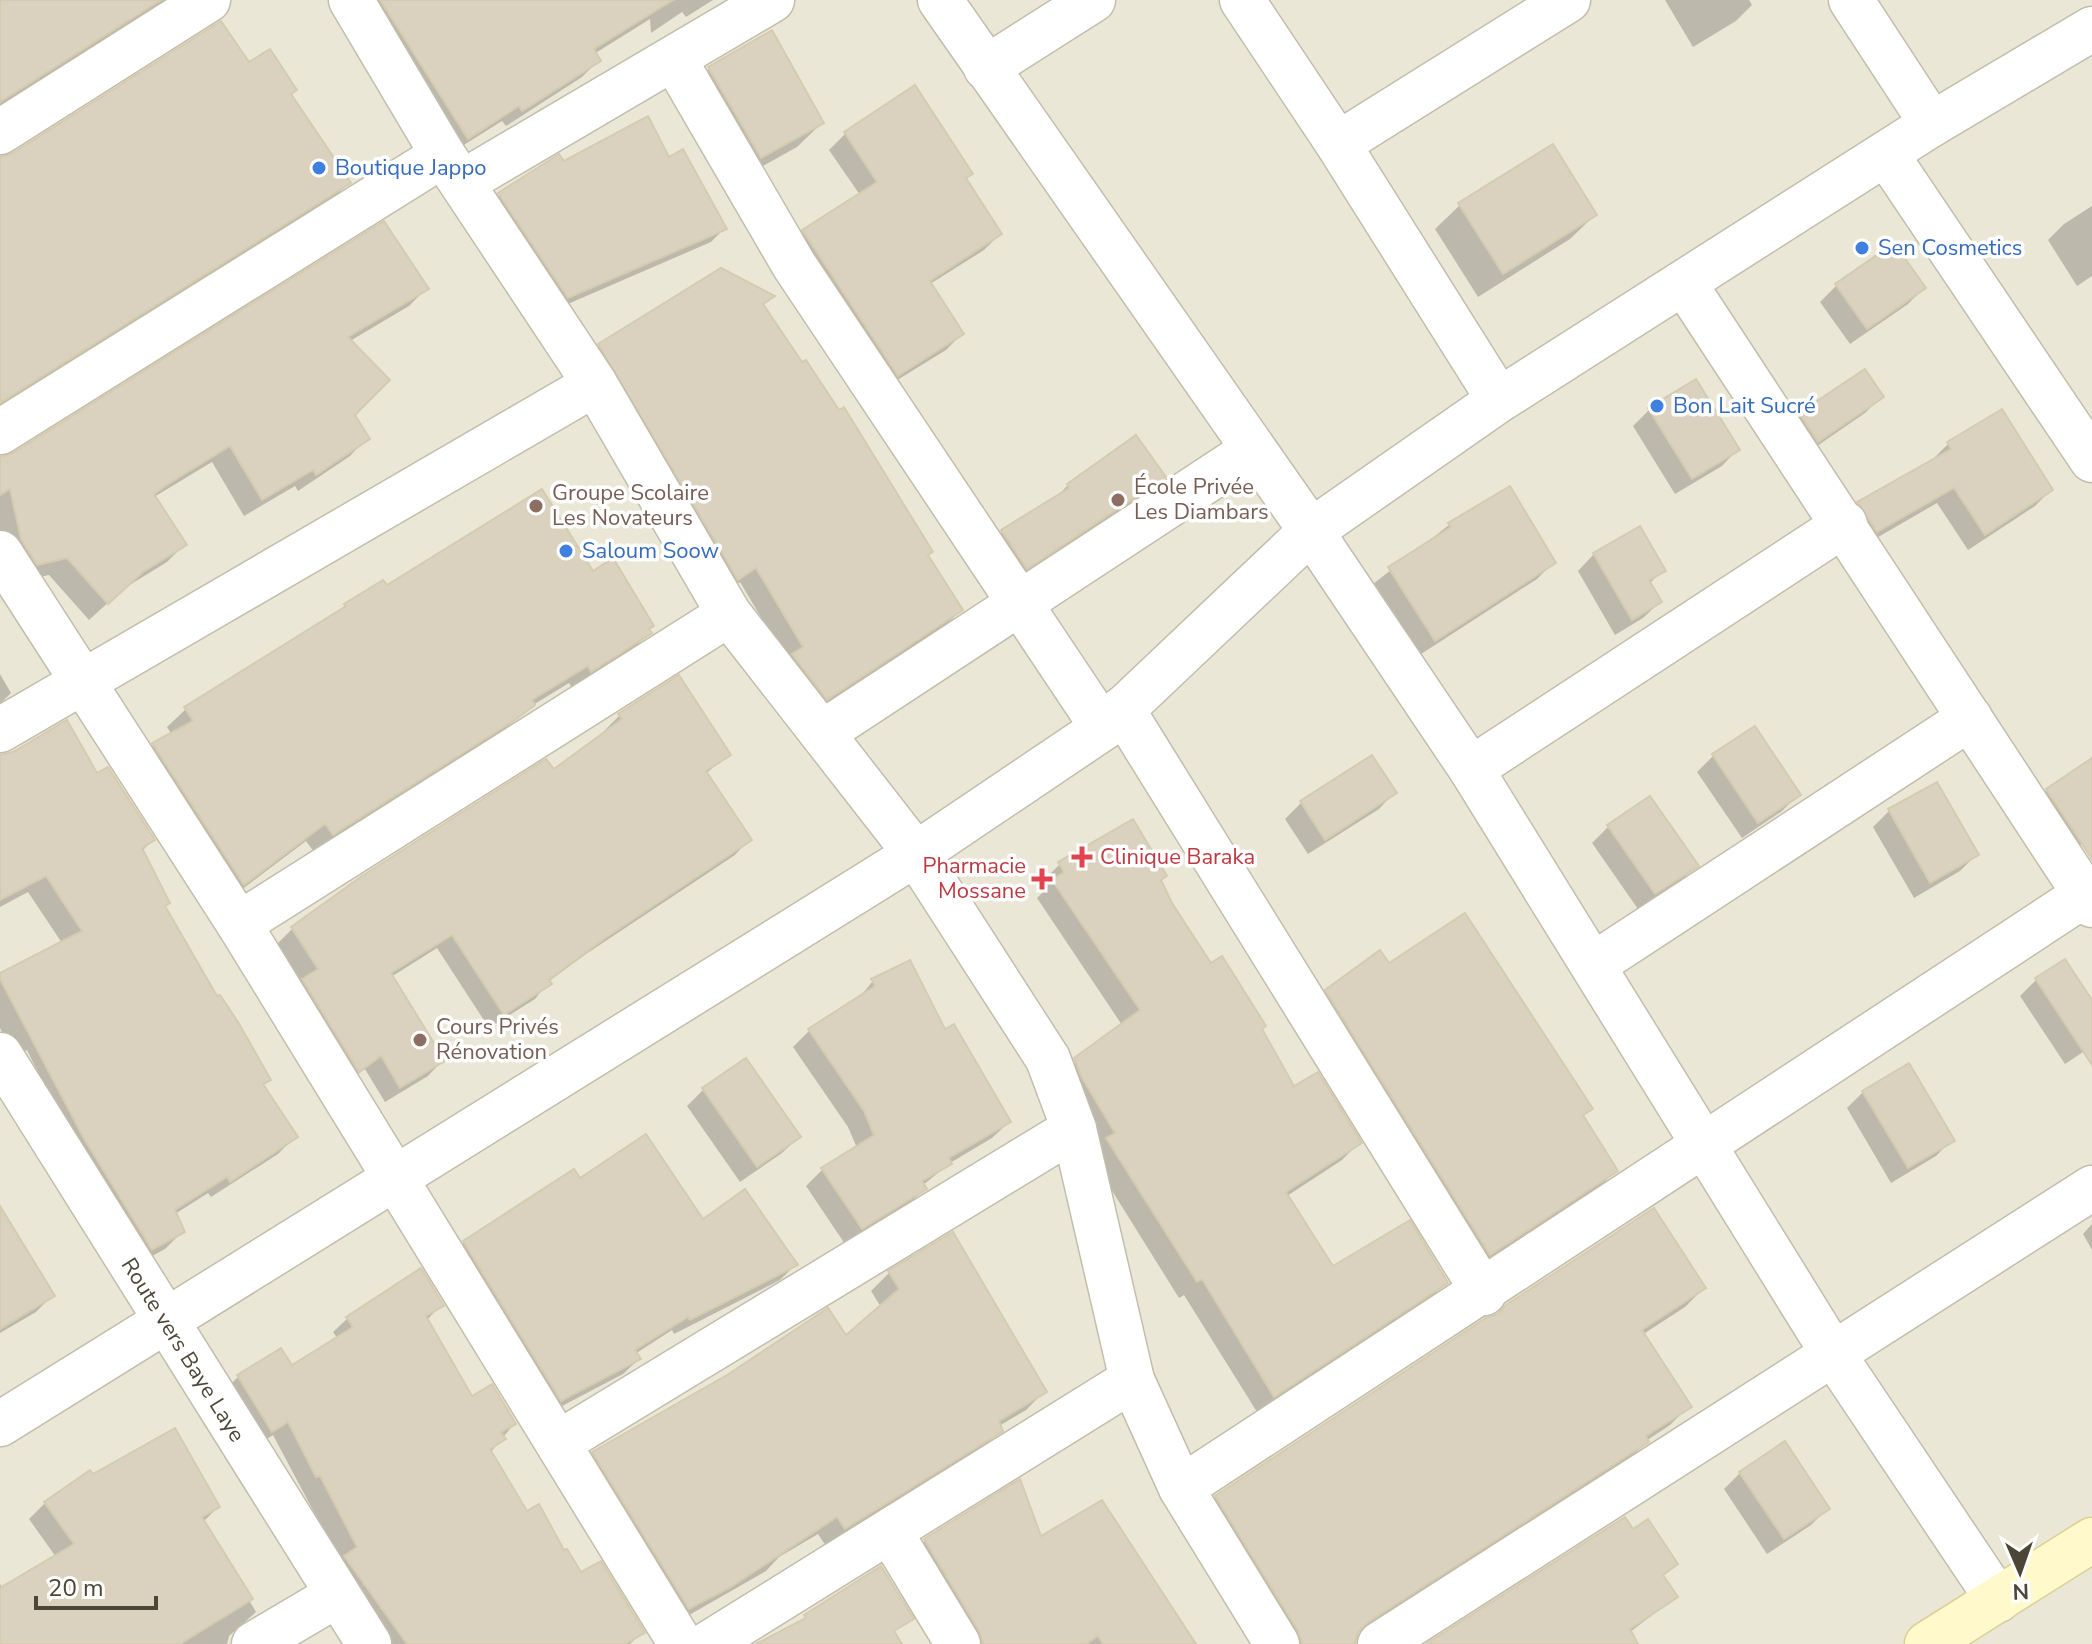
<svg xmlns="http://www.w3.org/2000/svg" width="2092" height="1644" font-family="'Nunito Sans',sans-serif">
<rect width="100%" height="100%" fill="#f6f4ea"/>
<rect fill="#ebe7d7" x="0" y="0" width="2092" height="1644"/>
<g fill="#0003">
<polygon points="0,0 168,0 0,107"/>
<polygon points="371,0 713,0 686,17 682,12 651,33 650,19 594,54 598,61 582,77 506,126 502,121 451,153"/>
<polygon points="1665,0 1749,0 1752,5 1736,21 1693,47"/>
<polygon points="771,32 822,123 797,147 736,181 684,93 709,69"/>
<polygon points="249,65 289,95 349,182 332,200 0,407 0,159"/>
<polygon points="915,88 964,179 1000,234 984,250 930,284 962,334 946,350 881,390 788,247 804,231 860,195 829,150 845,134"/>
<polygon points="563,163 725,228 711,242 554,310 486,209 500,195"/>
<polygon points="1460,205 1595,215 1570,239 1478,297 1435,229"/>
<polygon points="2092,206 2092,276 2077,286 2048,240 2064,224"/>
<polygon points="1836,286 1924,288 1908,304 1850,344 1820,302"/>
<polygon points="426,289 409,306 350,341 352,415 367,438 350,456 298,491 295,486 244,516 212,462 154,497 184,545 167,562 123,589 89,620 49,575 20,581 0,538 0,459"/>
<polygon points="771,297 762,306 961,610 946,625 811,713 787,661 740,582 722,594 584,360 600,345"/>
<polygon points="1696,381 1738,449 1722,466 1675,494 1633,426 1649,410"/>
<polygon points="1881,397 1865,413 1801,457 1784,431 1800,415"/>
<polygon points="2001,412 2051,490 2035,506 1968,550 1937,503 1861,547 1842,519 1859,503 1932,460 1948,444"/>
<polygon points="1163,477 1147,493 1010,583 986,548 1002,532 1054,500 1068,485"/>
<polygon points="1449,525 1553,563 1537,579 1418,656 1373,584"/>
<polygon points="1594,554 1663,570 1649,584 1660,602 1643,618 1615,635 1578,571"/>
<polygon points="592,573 649,633 631,651 572,688 569,683 533,705 494,738 314,852 306,841 225,902 135,763 154,745 172,735 167,727 186,709 335,616 345,605 386,588"/>
<polygon points="0,674 11,693 0,704"/>
<polygon points="620,715 728,754 706,774 749,840 735,855 586,954 548,982 535,999 489,1028 437,948 391,977 442,1061 428,1076 385,1102 365,1069 343,1085 289,996 302,982 277,944 292,929 546,762 553,771 607,733 605,730"/>
<polygon points="1713,756 1798,795 1782,811 1742,838 1697,772"/>
<polygon points="0,757 97,776 153,840 141,852 163,907 269,1079 262,1086 295,1137 278,1154 211,1197 208,1193 175,1214 183,1231 165,1249 134,1266 27,1050 15,1057 0,1028 0,976 62,943 28,892 0,907"/>
<polygon points="1372,758 1395,792 1379,809 1308,854 1285,819 1301,803"/>
<polygon points="2092,760 2092,837 2063,856 2031,806 2047,790"/>
<polygon points="1936,784 1976,855 1960,871 1914,898 1873,827 1889,811"/>
<polygon points="1608,827 1696,866 1680,882 1638,909 1592,843"/>
<polygon points="1060,864 1159,881 1211,965 1260,1030 1293,1088 1359,1143 1342,1160 1287,1196 1332,1269 1446,1282 1429,1300 1257,1412 1184,1295 1179,1298 1091,1157 1058,1077 1122,1025 1037,898 1047,888 1043,881"/>
<polygon points="1389,966 1591,1109 1582,1117 1615,1171 1602,1185 1476,1267 1313,1005 1327,991"/>
<polygon points="2036,980 2092,1004 2092,1046 2065,1064 2020,996"/>
<polygon points="873,981 945,1031 1009,1122 992,1138 950,1163 922,1186 924,1189 908,1205 845,1244 806,1186 822,1170 857,1148 848,1127 793,1047 810,1030 858,999"/>
<polygon points="745,1060 799,1137 782,1153 740,1182 687,1106 703,1090"/>
<polygon points="1863,1092 1952,1140 1936,1156 1891,1183 1847,1108"/>
<polygon points="579,1180 702,1221 795,1265 780,1280 674,1334 672,1330 635,1354 639,1359 623,1374 545,1415 449,1258 464,1242"/>
<polygon points="0,1219 52,1296 36,1312 0,1333"/>
<polygon points="2092,1224 2092,1250 2083,1234"/>
<polygon points="889,1273 1044,1392 1026,1410 999,1426 1000,1431 982,1449 826,1546 818,1534 779,1557 766,1571 670,1626 575,1471 593,1453 845,1338 881,1307 871,1291"/>
<polygon points="1704,1288 1685,1307 1642,1335 1689,1406 1670,1425 1646,1441 1628,1461 1358,1633 1351,1644 1276,1644 1197,1516 1216,1497"/>
<polygon points="441,1305 426,1321 471,1399 514,1424 490,1453 526,1514 581,1575 642,1632 630,1644 384,1644 273,1435 257,1445 224,1391 238,1377 291,1368 338,1339 333,1332 348,1318"/>
<polygon points="1784,1444 1827,1509 1811,1525 1767,1554 1724,1489 1740,1473"/>
<polygon points="92,1477 218,1507 203,1522 256,1612 229,1636 227,1644 0,1644 0,1584 3,1589 56,1557 29,1519 45,1503"/>
<polygon points="1019,1482 1040,1539 1194,1644 959,1644 907,1558 925,1541"/>
<polygon points="1632,1532 1676,1564 1662,1577 1676,1597 1630,1632 1636,1644 1430,1644"/>
</g>
<g fill="#dad2be" stroke="#d5cbb0" stroke-width="2">
<polygon points="0,0 161,0 0,102"/>
<polygon points="380,0 673,0 594,49 601,61 522,111 519,106 468,139"/>
<polygon points="221,21 249,62 270,49 297,90 291,94 351,183 0,403 0,157 13,153"/>
<polygon points="772,30 824,123 761,158 708,67"/>
<polygon points="915,85 973,174 966,178 1002,234 930,281 964,334 898,376 802,230 877,182 844,132"/>
<polygon points="648,116 669,157 683,149 727,229 568,298 498,193 559,154 564,161"/>
<polygon points="1553,144 1597,215 1503,274 1458,203"/>
<polygon points="384,221 429,289 348,337 390,380 355,415 370,439 316,475 313,470 262,500 230,446 170,483 154,494 187,545 143,572 108,604 67,558 37,565 21,539 10,489 0,495 0,457 13,453"/>
<polygon points="1894,243 1926,288 1867,329 1835,284"/>
<polygon points="721,268 775,296 763,304 802,362 806,360 839,410 844,407 933,552 928,555 963,610 827,700 792,654 803,647 756,568 738,580 598,344"/>
<polygon points="1865,369 1884,397 1818,442 1799,413"/>
<polygon points="1696,379 1740,450 1692,479 1648,408"/>
<polygon points="2002,409 2053,490 1985,535 1954,488 1877,532 1857,502 1951,449 1947,442"/>
<polygon points="1136,435 1166,477 1027,569 1001,530 1069,488 1067,484"/>
<polygon points="1510,486 1556,563 1435,641 1388,567 1451,527 1448,523"/>
<polygon points="542,489 593,571 613,558 654,626 649,629 652,633 591,672 588,666 532,700 535,705 515,720 333,835 325,824 244,885 152,743 193,721 184,707 346,606 344,604 383,580 387,585"/>
<polygon points="1640,526 1666,571 1649,580 1662,602 1632,620 1593,553"/>
<polygon points="679,675 731,755 706,771 752,840 604,939 549,980 552,984 504,1015 452,935 391,973 445,1061 400,1088 381,1056 359,1072 302,979 318,969 291,927 362,876 546,759 554,769 622,719 618,714"/>
<polygon points="67,720 97,773 108,767 155,840 142,848 170,903 165,906 217,996 220,995 238,1022 271,1080 263,1084 298,1137 230,1182 227,1177 175,1210 185,1232 152,1250 83,1137 0,979 0,973 82,931 46,876 0,900 0,755 13,752"/>
<polygon points="1755,726 1801,795 1758,823 1712,754"/>
<polygon points="1372,755 1397,793 1325,840 1300,801"/>
<polygon points="2092,758 2092,859 2046,789"/>
<polygon points="1937,782 1979,855 1930,883 1888,809"/>
<polygon points="1650,796 1699,866 1655,894 1607,825"/>
<polygon points="1133,819 1167,876 1161,880 1172,903 1211,963 1222,956 1236,978 1266,1026 1262,1029 1294,1086 1318,1072 1362,1143 1286,1192 1333,1266 1410,1220 1448,1283 1274,1397 1202,1279 1197,1282 1106,1138 1115,1133 1082,1078 1074,1058 1140,1010 1052,880 1064,872 1058,862"/>
<polygon points="1465,913 1593,1109 1583,1115 1618,1171 1490,1255 1325,990 1380,950 1389,963"/>
<polygon points="2065,959 2092,1000 2092,1065 2035,978"/>
<polygon points="910,960 945,1029 954,1024 1011,1122 949,1158 952,1164 922,1181 927,1189 862,1229 821,1168 874,1135 864,1111 808,1029 875,986 871,979"/>
<polygon points="746,1058 801,1137 757,1167 702,1088"/>
<polygon points="1909,1063 1955,1141 1908,1168 1862,1091"/>
<polygon points="646,1134 703,1219 745,1189 798,1265 690,1320 688,1317 635,1350 641,1359 561,1401 463,1241 574,1169 580,1178"/>
<polygon points="0,1206 55,1296 0,1329"/>
<polygon points="1654,1208 1706,1288 1642,1330 1692,1407 1646,1436 1649,1442 1367,1623 1358,1632 1355,1644 1302,1644 1298,1631 1215,1496 1486,1318 1498,1314 1506,1305"/>
<polygon points="953,1232 1047,1392 999,1421 1003,1431 845,1529 837,1517 731,1587 689,1609 592,1452 727,1375 828,1308 846,1335 899,1289 888,1271"/>
<polygon points="421,1268 444,1306 426,1316 472,1396 492,1384 516,1424 501,1432 506,1439 490,1449 527,1511 539,1504 564,1550 567,1549 581,1572 601,1561 645,1633 625,1644 407,1644 344,1556 357,1547 320,1476 316,1477 288,1422 272,1432 237,1375 281,1348 292,1365 353,1327 346,1317"/>
<polygon points="175,1428 220,1507 202,1517 253,1599 180,1644 0,1644 0,1588 74,1544 44,1502 90,1470 93,1474"/>
<polygon points="1785,1441 1830,1509 1784,1539 1739,1472"/>
<polygon points="1020,1479 1041,1536 1102,1500 1196,1644 1103,1644 1098,1636 1086,1644 983,1644 979,1631 924,1539"/>
<polygon points="1625,1517 1633,1529 1648,1519 1678,1564 1663,1575 1678,1597 1630,1629 1638,1644 1426,1644"/>
<polygon points="881,1566 914,1619 894,1631 902,1644 756,1644 806,1618 804,1615"/>
</g>
<g fill="none" stroke-linecap="round" stroke-linejoin="round">
<g stroke="#c3beab" stroke-width="47">
<g id="street">
<polyline points="351,0 443,155 595,384 729,614 916,854 1048,1059 1074,1129 1132,1380 1181,1488 1277,1644"/>
<polyline points="940,0 1311,531 1471,769 1832,1352 1998,1600"/>
<polyline points="1242,0 1338,144 1499,400"/>
<polyline points="1851,0 1932,124"/>
<polyline points="674,59 794,265 1103,728"/>
<polyline points="986,68 1093,0"/>
<polyline points="0,132 208,0"/>
<polyline points="1338,144 1568,0"/>
<polyline points="1886,154 2092,460"/>
<polyline points="463,182 772,0"/>
<polyline points="1684,283 2092,905"/>
<polyline points="0,432 443,155"/>
<polyline points="0,553 239,924 681,1644"/>
<polyline points="1122,709 1484,1293"/>
<polyline points="0,730 595,384"/>
<polyline points="822,733 1253,450"/>
<polyline points="1471,769 1845,524"/>
<polyline points="239,924 729,614"/>
<polyline points="1593,965 1970,718"/>
<polyline points="0,1055 369,1644"/>
<polyline points="0,1424 916,854 1103,728 1311,531 1499,400 1932,124 2092,29"/>
<polyline points="560,1442 1074,1129"/>
<polyline points="1181,1488 2092,890"/>
<polyline points="890,1532 958,1644"/>
<polyline points="254,1644 337,1595"/>
<polyline points="708,1644 1132,1380"/>
<polyline points="1380,1644 2092,1188"/>
</g>
</g>
<g stroke="#dbd195" stroke-width="47">
<polyline id="secondary" points="1927,1644 2092,1540"/>
</g>
<use href="#street" stroke="#fff" stroke-width="44"/>
<use href="#secondary" stroke="#fff9cb" stroke-width="44"/>
</g>
<g fill="#3f7fe0" stroke="#fff" stroke-width="3">
<circle cx="319" cy="168" r="8"/>
<circle cx="1862" cy="248" r="8"/>
<circle cx="1657" cy="406" r="8"/>
<circle cx="566" cy="551" r="8"/>
</g>
<g fill="#8d6e63" stroke="#fff" stroke-width="3">
<circle cx="1118" cy="500" r="8"/>
<circle cx="536" cy="506" r="8"/>
<circle cx="420" cy="1040" r="8"/>
</g>
<g fill="#e0444e" stroke="#fff" stroke-width="3">
<path d="M1078 845h8v8h8v8h-8v8h-8v-8h-8v-8h8z"/>
<path d="M1038 867h8v8h8v8h-8v8h-8v-8h-8v-8h8z"/>
</g>
<g text-anchor="middle" dominant-baseline="central" stroke-width="7" stroke-linejoin="round" paint-order="stroke">
<g font-size="22" fill="#366cbe" stroke="#fff" text-anchor="start">
<text x="335" y="168">Boutique Jappo</text>
<text x="1878" y="248">Sen Cosmetics</text>
<text x="1673" y="406">Bon Lait Sucré</text>
<text x="582" y="551">Saloum Soow</text>
</g>
<g font-size="22" fill="#785e54" stroke="#fff" text-anchor="start">
<text x="1134" y="487">École Privée<tspan x="1134" dy="25">Les Diambars</tspan></text>
<text x="552" y="493">Groupe Scolaire<tspan x="552" dy="25">Les Novateurs</tspan></text>
<text x="436" y="1027">Cours Privés<tspan x="436" dy="25">Rénovation</tspan></text>
</g>
<g font-size="22" fill="#be3a42" stroke="#fff" text-anchor="start">
<text x="1100" y="857">Clinique Baraka</text>
<text x="1026" y="866" text-anchor="end">Pharmacie<tspan x="1026" dy="25">Mossane</tspan></text>
</g>
<g font-size="22" fill="#4c4637" stroke="#fff">
<text transform="translate(183 1350) rotate(58)">Route vers Baye Laye</text>
</g>
</g>
<g transform="translate(2020 1572) rotate(178)" stroke="#ffffff" stroke-width="6" paint-order="stroke">
<path d="M0-6L14 30L0 20L-14 30Z" fill="#4c4637"/>
<text y="-12" font-size="22" font-weight="bold" text-anchor="middle" fill="#4c4637">N</text>
</g>
<path d="M36 1596v12h120v-12" fill="none" stroke="#4c4637" stroke-width="4"/>
<text x="48" y="1596" font-size="24" fill="#4c4637" stroke="#ffffff" stroke-width="6" paint-order="stroke">20 m</text>
</svg>
